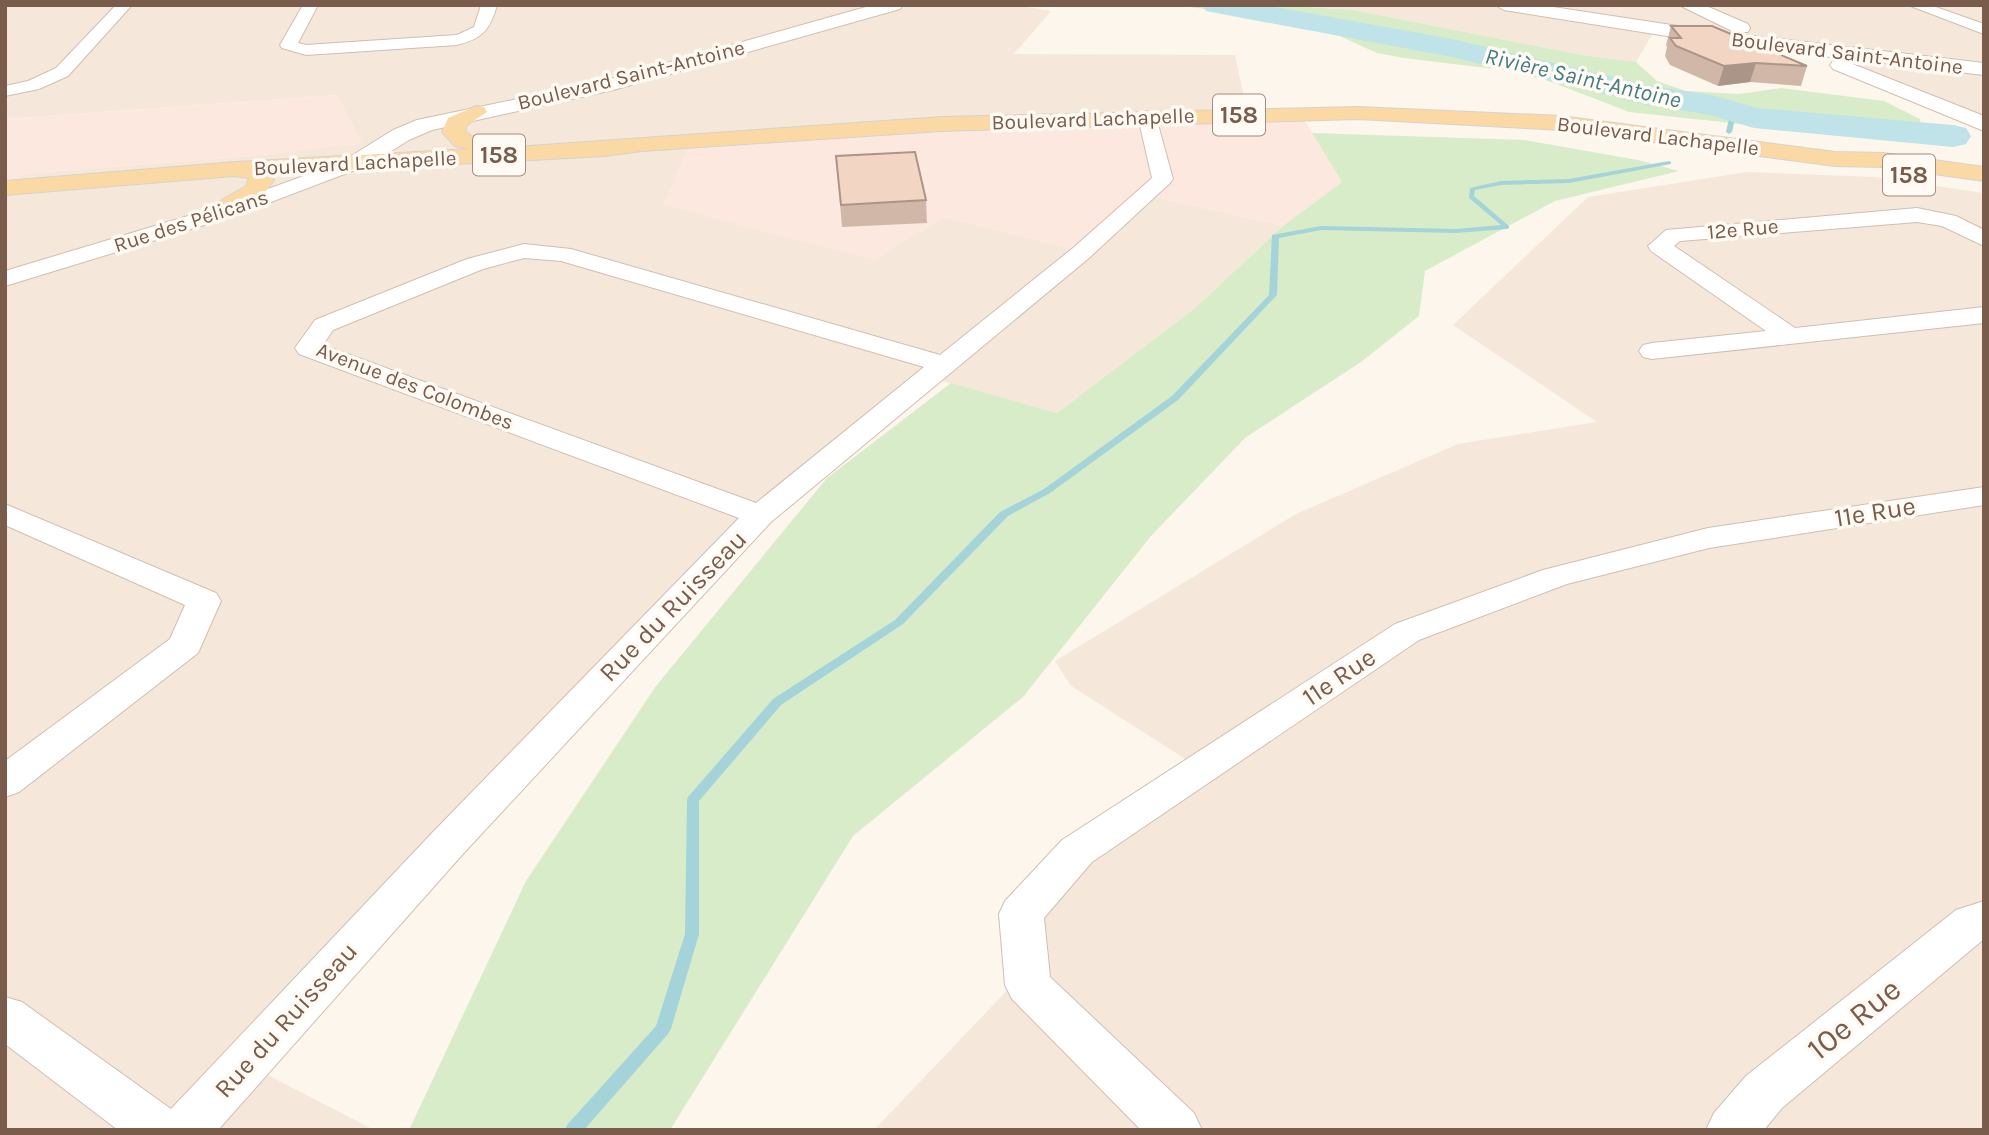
<svg xmlns="http://www.w3.org/2000/svg" width="1989" height="1135" font-family="Karla,sans-serif">
<rect width="100%" height="100%" fill="#fdf6ec"/>
<g fill="#f5e8da">
<polygon points="5,5 1016,5 1051,11 1014,54 1235,55 1248,115 693,137 873,259 944,217 1077,250 1146,195 1283,226 1194,309 1057,413 917,374 761,507 247,1064 374,1130 5,1130 5,192 21,174 252,156 361,143 337,95 5,119"/>
<polygon points="1279,5 1984,5 1984,117 1821,52 1656,28 1636,62 1582,55 1353,10"/>
<polygon points="1747,172 1875,177 1984,193 1984,1130 874,1130 1018,979 1043,892 1209,774 1071,686 1055,661 1296,514 1458,444 1597,422 1453,325 1588,197"/>
</g>
<g fill="#fde8e0">
<polygon points="337,95 361,144 252,156 22,174 5,192 5,119"/>
<polygon points="1303,118 1342,182 1283,226 1146,195 1077,250 944,217 874,260 663,205 693,137"/>
</g>
<g fill="#d8ecc9">
<polygon points="1173,5 1279,5 1353,10 1582,55 1636,62 1657,81 1686,91 1739,94 1781,88 1884,101 1920,119 1922,136 1814,132 1629,112 1528,73 1404,58 1377,53 1309,22"/>
<polygon points="1312,133 1524,140 1638,160 1679,171 1555,201 1425,271 1419,316 1361,362 1245,438 1151,536 1023,697 853,836 670,1130 409,1130 526,881 656,686 827,478 951,383 1057,413 1194,309 1283,226 1342,182"/>
</g>
<g fill="none" stroke-linecap="round" stroke-linejoin="round">
<g fill="#a5d3da" fill-rule="evenodd">
<polygon points="1733,112 1736,114 1732,132 1729,134 1726,132 1730,114"/>
<polygon points="1669,161 1671,162 1671,164 1569,183 1501,185 1475,190 1474,196 1509,226 1509,228 1507,229 1456,233 1321,230 1279,238 1277,295 1178,400 1050,493 1008,516 903,624 781,705 699,801 699,934 671,1029 668,1034 584,1130 565,1130 567,1125 656,1026 685,934 687,800 688,797 773,699 895,620 1000,512 1044,489 1172,396 1269,295 1272,235 1321,226 1456,229 1501,225 1469,198 1470,188 1501,181 1569,179"/>
</g>
<polygon fill="#bfe3e8" fill-rule="evenodd" points="1202,5 1264,5 1452,39 1648,85 1716,96 1757,108 1953,125 1966,128 1971,136 1966,144 1953,147 1754,128 1710,115 1648,105 1452,57 1216,13 1206,11"/>
<g stroke="#d1beb0" stroke-width="2">
<g id="minor">
<polygon points="116,5 132,5 68,76 39,89 5,96 5,86 28,81 56,68"/>
<path d="M303,5H318L298,43L306,45L457,35L474,27L481,5H497C490,30 482,39 457,45L306,55L282,48L280,45Z"/>
<polygon points="1908,5 1930,5 1984,24 1984,34"/>
<path d="M1147,111L1156,117L1173,179L1170,183L1089,258L771,522L462,855L218,1130H118L5,1044V997L22,1002L171,1109L432,833L739,518L299,354L295,348L315,320L467,259L524,244L571,249L940,355L1073,248L1152,178L1138,117ZM524,258L561,261L924,367L756,503L323,345L333,330L483,269Z"/>
<polygon points="356,157 363,159 366,163 363,167 234,216 5,286 5,271 218,207"/>
<polygon points="1917,208 1956,216 1984,230 1984,246 1942,226 1917,222 1680,241 1674,246 1795,328 1984,307 1984,323 1652,359 1643,357 1639,351 1643,345 1652,343 1766,331 1651,251 1648,246 1666,230"/>
<polygon points="1984,487 1984,505 1709,548 1567,584 1419,640 1092,862 1044,918 1050,977 1194,1113 1202,1130 1141,1130 1012,999 1005,985 999,914 1005,901 1062,840 1395,624 1543,570 1708,528"/>
<polygon points="5,504 216,593 221,601 198,653 19,792 5,797 5,761 170,639 185,605 5,525"/>
<polygon points="1984,901 1984,939 1782,1108 1764,1130 1706,1130 1714,1113 1746,1076 1956,910"/>
</g>
</g>
<g stroke="#d1beb0" stroke-width="2">
<g id="tertiary">
<polygon points="873,5 903,5 900,9 613,90 432,130 409,140 364,168 348,168 344,163 348,158 393,130 417,120 603,81"/>
<polygon points="1495,5 1540,5 1711,31 1984,63 1984,75 1711,43 1504,10"/>
<polygon points="1679,5 1704,5 1748,24 1750,28 1748,32 1734,32"/>
<polygon points="1840,59 1984,116 1984,131 1833,69 1830,65 1833,61"/>
</g>
</g>
<g stroke="#dad1cd" stroke-width="2">
<path id="primary" d="M476,106L484,107L487,112L466,126L465,131L471,136L497,142L500,148L942,117L1358,107L1561,116L1835,152L1883,153L1984,167V181L1883,167L1835,166L1561,130L1358,119L942,131L642,151L605,156L270,174L274,180C262,199 232,224 208,218L204,213L208,208L246,186L249,178L234,176L5,195V181L236,162L470,149L455,146L442,132L448,118Z"/>
</g>
<use href="#minor" fill="#fff" fill-rule="evenodd"/>
<use href="#tertiary" fill="#fff" fill-rule="evenodd"/>
<use href="#primary" fill="#fbd9a5" fill-rule="evenodd"/>
</g>
<g fill="#d1b7a8">
<polygon points="1671,26 1807,66 1801,86 1750,82 1718,86 1670,65 1665,56 1667,47 1666,45"/>
<polygon points="836,156 926,200 927,223 842,227"/>
</g>
<polygon fill="#aa9588" points="1756,63 1750,82 1718,86 1724,66"/>
<g fill="#f3d5c3" stroke="#aa9588" stroke-width="2">
<polygon points="1671,26 1712,26 1807,66 1756,63 1724,66 1676,46 1670,38 1681,38"/>
<polygon points="915,152 926,200 841,205 836,156"/>
</g>
<g text-anchor="middle" dominant-baseline="central" stroke-width="7" stroke-linejoin="round" paint-order="stroke">
<g font-size="21" fill="#7a5c4d" stroke="#fffaf3">
<text transform="translate(1847 53) rotate(7)">Boulevard Saint-Antoine</text>
<text transform="translate(631 75) rotate(-14)">Boulevard Saint-Antoine</text>
<text transform="translate(1093 119) rotate(-2)">Boulevard Lachapelle</text>
<text transform="translate(1658 136) rotate(7)">Boulevard Lachapelle</text>
<text transform="translate(355 163) rotate(-3)">Boulevard Lachapelle</text>
<text transform="translate(191 221) rotate(-18)">Rue des Pélicans</text>
<text transform="translate(1743 229) rotate(-5)">12e Rue</text>
<text transform="translate(415 386) rotate(21)">Avenue des Colombes</text>
</g>
<g font-size="23" font-style="italic" fill="#437c86" stroke="#fffaf3">
<text transform="translate(1583 78) rotate(13)">Rivière Saint-Antoine</text>
</g>
<g fill="#fffaf3" stroke="#a28b7f" stroke-width="2">
<rect x="1213" y="94.5" width="52" height="41" rx="5"/>
<rect x="473" y="134.5" width="52" height="41" rx="5"/>
<rect x="1883" y="154.5" width="52" height="41" rx="5"/>
</g>
<g font-size="24" font-weight="bold" fill="#7a5c4d">
<text x="1239" y="115">158</text>
<text x="499" y="155">158</text>
<text x="1909" y="175">158</text>
</g>
<g font-size="26" fill="#7a5c4d" stroke="#fffaf3">
<text transform="translate(1875 512) rotate(-9)">11e Rue</text>
<text transform="translate(673 606) rotate(-46)">Rue du Ruisseau</text>
<text transform="translate(1339 677) rotate(-34)">11e Rue</text>
<text transform="translate(286 1020) rotate(-48)">Rue du Ruisseau</text>
</g>
<g font-size="32" fill="#7a5c4d" stroke="#fffaf3">
<text transform="translate(1854 1019) rotate(-39)">10e Rue</text>
</g>
</g>
<rect width="1989" height="1135" fill="none" stroke="#7a5c4d" stroke-width="14"/>
</svg>
